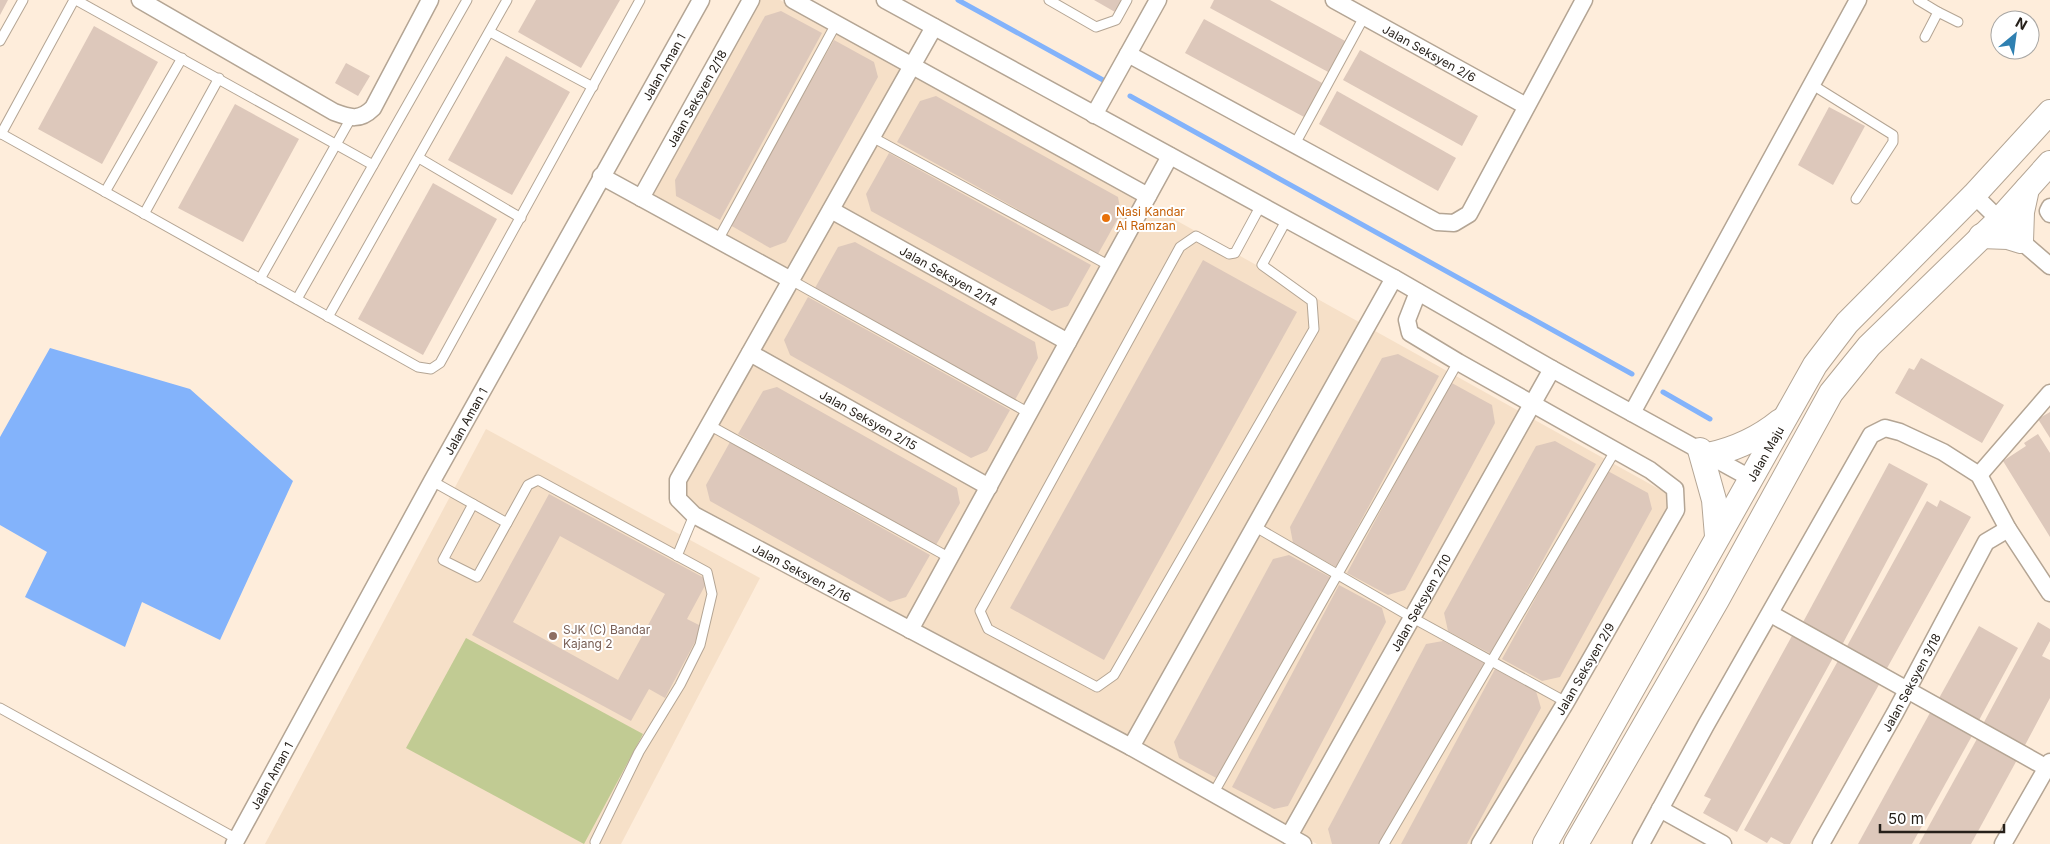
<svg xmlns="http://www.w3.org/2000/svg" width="2050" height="844" font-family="Inter,sans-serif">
<rect width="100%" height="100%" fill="#feeddb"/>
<g fill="#f6e0c8">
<polygon points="760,0 780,0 1668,494 1669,509 1474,844 1317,844 701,510 683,494 684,482 799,278 651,195 757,2"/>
<polygon points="486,429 760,578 621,844 265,844"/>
</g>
<polygon fill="#c1cb93" points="466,638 643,734 584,844 406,748"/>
<polygon fill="#83b3fb" points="50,348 190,389 293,481 220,640 142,602 125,647 25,597 47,552 0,525 0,437"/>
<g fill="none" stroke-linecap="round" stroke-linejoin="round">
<g stroke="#83b3fb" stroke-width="5">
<polyline points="958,0 1103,80"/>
<polyline points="1130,96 1632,374"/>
<polyline points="1663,392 1710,419"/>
</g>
</g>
<g fill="#ddc8bb" fill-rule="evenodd">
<polygon points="0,0 8,0 0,15"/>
<polygon points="536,0 620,0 581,68 518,32"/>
<polygon points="1094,0 1122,0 1115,12"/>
<polygon points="1214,0 1270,0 1347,42 1330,73 1210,8"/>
<polygon points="781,11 822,33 720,220 676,196 675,180 765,16"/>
<polygon points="1204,19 1324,84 1306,118 1185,53"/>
<polygon points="94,26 158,62 102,164 38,129"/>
<polygon points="834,40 874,62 878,77 786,242 770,248 730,225"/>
<polygon points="1360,50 1478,116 1462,146 1343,80"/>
<polygon points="506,56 570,92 512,195 448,160"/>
<polygon points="346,63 370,76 358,96 335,83"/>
<polygon points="1337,91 1456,158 1438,191 1319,124"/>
<polygon points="936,96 1118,197 1121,213 1098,254 897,142 920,101"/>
<polygon points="235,104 299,139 243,242 178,208"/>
<polygon points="1829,107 1865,126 1833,185 1798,165"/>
<polygon points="889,153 1091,265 1068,306 1052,311 871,211 866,194"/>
<polygon points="433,183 497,219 423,355 358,319"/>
<polygon points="855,242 1035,342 1038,358 1015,400 815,288 838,247"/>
<polygon points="1203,260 1297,312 1104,660 1010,608"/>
<polygon points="808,297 1010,410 987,451 971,458 790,355 784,340"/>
<polygon points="1398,354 1439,376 1336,567 1293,543 1290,527 1382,358"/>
<polygon points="1921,358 2004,405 1982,443 1895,393 1909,368 1914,370"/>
<polygon points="1450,382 1492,405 1495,423 1405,590 1388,595 1347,573"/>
<polygon points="777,387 957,488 960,503 936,545 738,434 763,391"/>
<polygon points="2050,412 2050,438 2038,419"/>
<polygon points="2038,434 2050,453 2050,537 2003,461 2026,446 2024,443"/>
<polygon points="1555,441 1596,464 1491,654 1448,631 1444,613 1536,446"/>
<polygon points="730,442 930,555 906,597 890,602 710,501 706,485"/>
<polygon points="1889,463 1928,484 1842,645 1802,624"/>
<polygon points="1606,470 1648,493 1652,509 1560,677 1542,681 1502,659"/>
<path d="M549,494L708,580L687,619L703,627L665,698L649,689L631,721L472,635ZM560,536L665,594L618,680L513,622Z"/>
<polygon points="1940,500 1971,517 1886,670 1846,648 1927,501 1937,507"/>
<polygon points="1289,555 1330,577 1220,780 1179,758 1174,742 1273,559"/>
<polygon points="1339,585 1382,608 1386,622 1288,806 1274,809 1232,787"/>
<polygon points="2038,622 2050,629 2050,641 2042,656 2050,660 2050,698 2024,747 1983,724"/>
<polygon points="1979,626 2018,648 1978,722 1938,700"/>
<polygon points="1793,634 1834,656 1737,832 1703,813 1711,799 1704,796"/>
<polygon points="1443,641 1485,663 1388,844 1332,844 1328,829 1426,644"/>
<polygon points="1839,659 1881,681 1790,844 1784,844 1771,837 1767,843 1744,830"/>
<polygon points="1495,669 1536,691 1541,708 1467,844 1401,844"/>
<polygon points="1931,711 1973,734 1912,844 1858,844"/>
<polygon points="1978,737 2018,758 1971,844 1919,844"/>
</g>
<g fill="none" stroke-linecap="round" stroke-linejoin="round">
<g stroke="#b4a594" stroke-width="11">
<g id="lane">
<polyline points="76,0 373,165"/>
<polyline points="1049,0 1096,27 1116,20 1127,0"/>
<polyline points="1918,0 1938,12"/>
<polyline points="490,32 593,87"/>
<polyline points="1925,37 1938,12 1958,22"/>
<polyline points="0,41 23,0"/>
<polyline points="1811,84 1893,135 1893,142 1856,199"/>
<polyline points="0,133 418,367 431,369 440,363 640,0"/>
<polyline points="1,134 74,0"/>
<polyline points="872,137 1110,266"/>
<polyline points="1295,144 1364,17"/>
<polyline points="419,158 521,218"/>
<polyline points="105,192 182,58"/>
<polyline points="1261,205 1235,253 1229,254 1196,236 1180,247 980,611 988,629 1097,687 1114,675 1314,329 1312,301 1262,265 1287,219"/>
<polyline points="144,214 219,78"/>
<polyline points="718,240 836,24"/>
<polyline points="260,279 351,118"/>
<polyline points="791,280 1029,413"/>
<polyline points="297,299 467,0"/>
<polyline points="328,317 507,0"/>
<polyline points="709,425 950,558"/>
<polyline points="432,481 507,523 528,485 538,480 707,572 712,594 700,645 680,685 639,752 595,842"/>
<polyline points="473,504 443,560 477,577 507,523"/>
<polyline points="1254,526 1411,617 1566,702"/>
<polyline points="677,556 694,515"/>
<polyline points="0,708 237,839"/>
<polyline points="1213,794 1458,362"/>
<polyline points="1384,844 1615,451"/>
</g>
</g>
<g stroke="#b4a594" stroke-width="19">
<g id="street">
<path d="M140,0L334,112C350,118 360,121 373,108L430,0"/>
<polyline points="793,0 1148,196"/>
<polyline points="885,0 1394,278 1552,369 1750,478"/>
<path id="s1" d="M1334,0L1526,106"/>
<path id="s2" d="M934,27L678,480V499L694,515L1131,747L1303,844"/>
<polyline points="1128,54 1437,222 1454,223 1469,214 1584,0"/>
<polyline points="1094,115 1158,0"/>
<polyline points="601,176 791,280"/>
<polyline points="1974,195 2021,241 2050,266"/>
<path id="s3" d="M641,198L751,0"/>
<polyline points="2050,207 2048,211 2050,214"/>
<path id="s4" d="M831,210L1068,342"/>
<polyline points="1418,292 1407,320 1410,333 1458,362 1650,470 1675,489 1676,510 1566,702 1480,844"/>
<path id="s5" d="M750,353L989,487"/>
<polyline points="1632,413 1858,0"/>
<polyline points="1979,475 2050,393"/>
<polyline points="1771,614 2047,768"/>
<polyline points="910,630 1170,156"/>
<polyline points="1131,747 1394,278"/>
<polyline points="1660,809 1723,844"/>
<path id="s6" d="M1289,836L1552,369"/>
<path id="s7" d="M234,844L432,481L701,0"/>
<polyline points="1641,844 1706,725 1871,435 1885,428 1900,432 1943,452 1979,475 2008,529 2050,593"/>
<path id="s8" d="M1821,844L1895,713L1986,542L2008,529"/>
<polyline points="2003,844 2050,762"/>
</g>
</g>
<g stroke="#b4a594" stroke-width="26">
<g id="secondary">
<polyline points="1981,236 2008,237 2021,241 2022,212 2027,189"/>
<polyline points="1700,450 1714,500 1717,536"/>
<path d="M1708,455C1736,449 1758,439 1780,421"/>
<path id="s9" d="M1545,844L1815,365L1847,323L1974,195L2050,112"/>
<polyline points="1576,844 1717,600 1831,393 1869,346 1999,220 2050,163"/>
</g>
</g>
<use href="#lane" stroke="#fff" stroke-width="9"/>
<use href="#street" stroke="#fff" stroke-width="16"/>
<use href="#secondary" stroke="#fff" stroke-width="24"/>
</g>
<circle fill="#e8710a" stroke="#fff" stroke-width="2" cx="1106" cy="218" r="5"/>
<circle fill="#8d6e63" stroke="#fff" stroke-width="2" cx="553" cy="636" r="5"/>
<g text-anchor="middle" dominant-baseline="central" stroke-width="4" stroke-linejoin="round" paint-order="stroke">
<g font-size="12" fill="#26201a" stroke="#fff">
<text stroke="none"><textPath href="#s1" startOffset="109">Jalan Seksyen 2/6</textPath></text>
<text stroke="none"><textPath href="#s7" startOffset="888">Jalan Aman 1</textPath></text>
<text stroke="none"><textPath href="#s3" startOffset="114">Jalan Seksyen 2/18</textPath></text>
<text stroke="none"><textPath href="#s4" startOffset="135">Jalan Seksyen 2/14</textPath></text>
<text stroke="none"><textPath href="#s5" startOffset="136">Jalan Seksyen 2/15</textPath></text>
<text stroke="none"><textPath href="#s7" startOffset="482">Jalan Aman 1</textPath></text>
<text stroke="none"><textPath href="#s9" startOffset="448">Jalan Maju</textPath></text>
<text stroke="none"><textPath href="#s2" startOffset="684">Jalan Seksyen 2/16</textPath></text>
<text stroke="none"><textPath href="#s6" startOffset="268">Jalan Seksyen 2/10</textPath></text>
<text transform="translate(1585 669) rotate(-60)">Jalan Seksyen 2/9</text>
<text stroke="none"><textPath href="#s8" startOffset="185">Jalan Seksyen 3/18</textPath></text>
<text stroke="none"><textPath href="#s7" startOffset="78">Jalan Aman 1</textPath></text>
</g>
<g font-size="12" fill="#c56008" stroke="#fff" text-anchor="start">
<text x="1116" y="211">Nasi Kandar<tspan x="1116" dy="14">Al Ramzan</tspan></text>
</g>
<g font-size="12" fill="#785e54" stroke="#fff" text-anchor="start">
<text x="563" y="629">SJK (C) Bandar<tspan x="563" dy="14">Kajang 2</tspan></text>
</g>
</g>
<g transform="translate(2015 35) rotate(29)"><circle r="24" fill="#ffffff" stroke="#a8a6a3"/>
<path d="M0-4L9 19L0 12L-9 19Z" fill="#2f80b1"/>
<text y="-8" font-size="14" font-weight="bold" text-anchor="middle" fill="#26201a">N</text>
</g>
<path d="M1880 824v8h124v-8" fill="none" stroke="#26201a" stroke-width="2.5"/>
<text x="1888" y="824" font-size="15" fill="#26201a" stroke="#ffffff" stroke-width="4" paint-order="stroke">50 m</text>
</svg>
